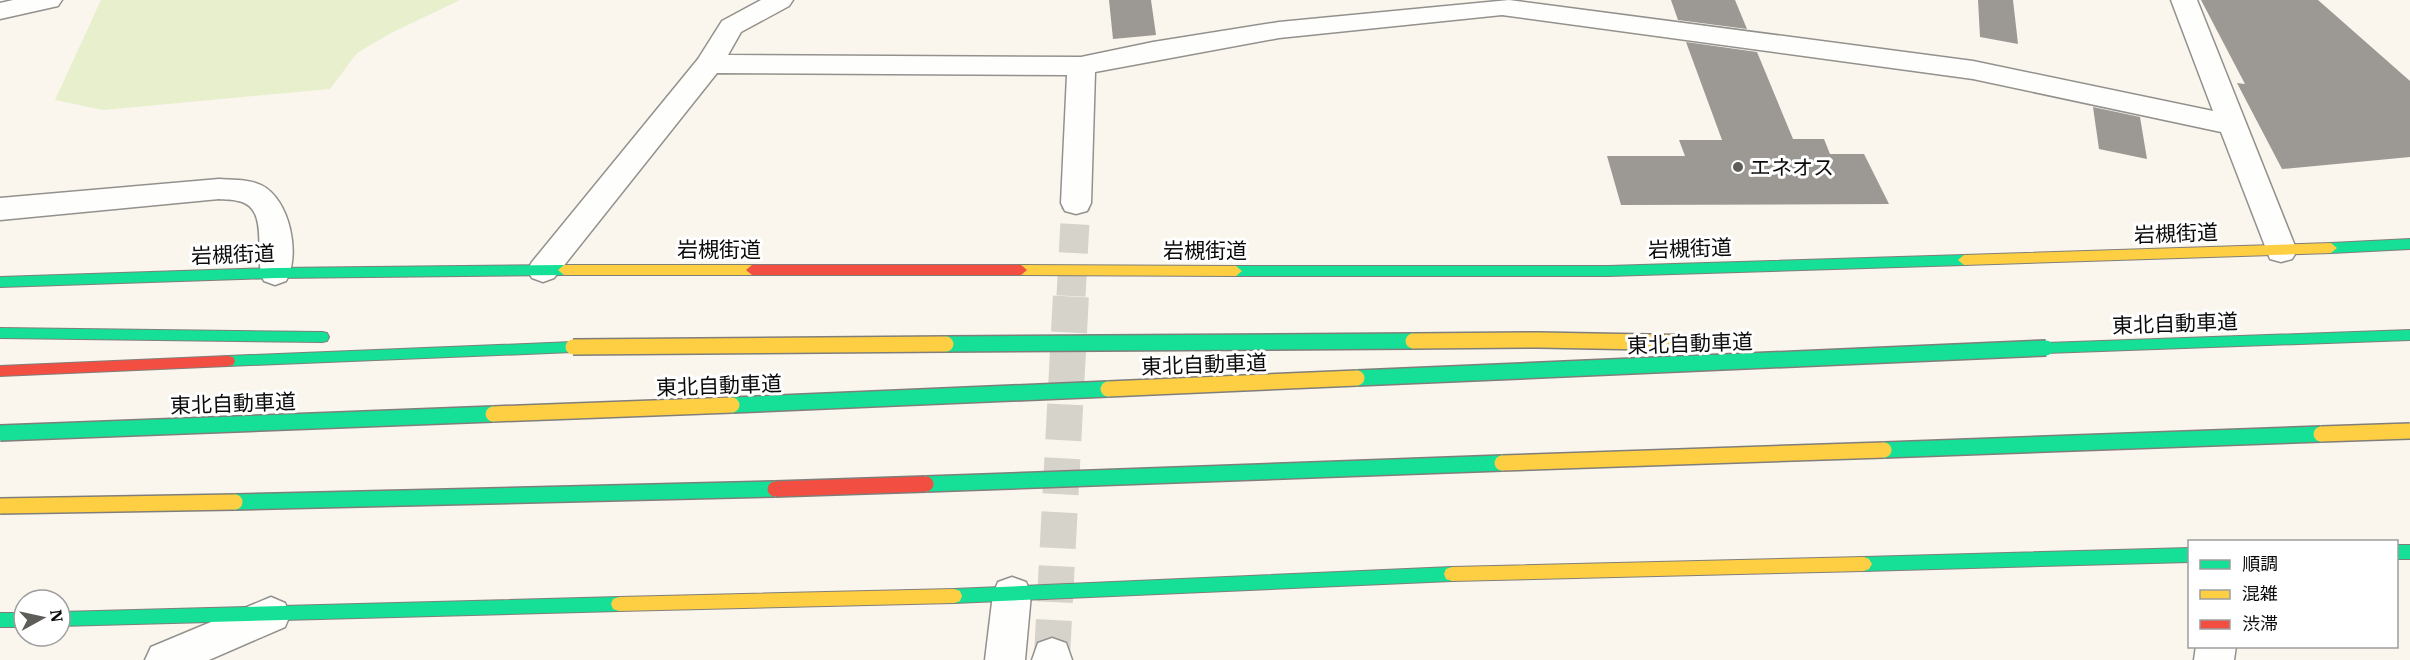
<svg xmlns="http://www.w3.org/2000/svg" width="2410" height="660" font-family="'IBM Plex Serif','Noto Sans JP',serif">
<rect width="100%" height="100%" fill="#faf6ed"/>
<polygon fill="#e7efcd" points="101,0 460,0 391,33 357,53 330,89 103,110 55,100"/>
<g fill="#9c9894">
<polygon points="1109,0 1151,0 1156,35 1113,39"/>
<polygon points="1671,0 1735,0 1747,29 1678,20"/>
<polygon points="1978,0 2013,0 2018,44 1980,37"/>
<polygon points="2201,0 2318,0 2410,81 2410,157 2282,169 2237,83 2245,84"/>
<polygon points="1686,42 1757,52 1793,139 1824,139 1830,154 1864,154 1889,204 1621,205 1607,156 1685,156 1679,140 1722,140"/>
<polygon points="2093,107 2140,117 2147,159 2099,149"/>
</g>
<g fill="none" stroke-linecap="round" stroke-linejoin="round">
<polyline stroke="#d6d3cb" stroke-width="29" stroke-dasharray="29 14" stroke-linecap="butt" points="1071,296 1076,203"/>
<polyline stroke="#d6d3cb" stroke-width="36" stroke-dasharray="36 18" stroke-linecap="butt" points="1052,656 1071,294"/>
<g stroke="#93918d" stroke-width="3">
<g id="street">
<polygon points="13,0 62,0 58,6 0,19 0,3"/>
<polygon points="761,0 793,0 789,6 741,32 728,55 1081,57 1153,42 1279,22 1509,0 1973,61 2213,111 2171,0 2197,0 2297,251 2292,259 2281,262 2270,259 2221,132 1973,79 1502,15 1279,38 1095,72 1091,203 1087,211 1076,214 1065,211 1061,203 1067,75 717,73 554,278 543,282 532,278 527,270 532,262 698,59 722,21"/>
<path d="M219,179C233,180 248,179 261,185C290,199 301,255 286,281L275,285L264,281C252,261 272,207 238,201C232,199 225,200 219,199L0,220V198Z"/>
<polygon points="1012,577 1026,582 1031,594 1025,660 985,660 993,594 998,582"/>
<polygon points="271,597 285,603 290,615 285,627 209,660 145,660 151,647"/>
<polygon points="1052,638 1066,643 1072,660 1032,660 1038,643"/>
<polygon points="2196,646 2236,646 2234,660 2194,660"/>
</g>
</g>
<g stroke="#807e7a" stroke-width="2">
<g id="fast">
<polygon points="2410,239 2410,249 2331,253 2325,248 2331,243"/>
<polygon points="1964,255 1970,260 1964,265 1608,276 1236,276 1230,271 1236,266 1608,266"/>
<polygon points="564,265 570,270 564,275 275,278 0,287 0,277 275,268"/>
<polygon points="0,328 322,332 327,333 329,337 327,341 322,342 0,338"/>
<polygon points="2410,330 2410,340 2046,353 2041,352 2039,348 2041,344 2046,343"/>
<polygon points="573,342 578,343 580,347 578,351 573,352 228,366 223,365 221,361 223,357 228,356"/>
<rect x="2396" y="545" width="14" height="14"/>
<polygon points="2190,548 2190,562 1864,571 1859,569 1856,564 1859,559 1864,557"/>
<polygon points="1452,567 1458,569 1460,574 1458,579 1452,581 954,603 948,601 946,596 948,591 954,589"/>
<polygon points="619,597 625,599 627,604 625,609 619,611 60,626 60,612"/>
<rect x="0" y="613" width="24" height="14"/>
</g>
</g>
<g stroke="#807e7a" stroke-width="2">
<g id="slow">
<polygon points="2331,243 2337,248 2331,253 1964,265 1958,260 1964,255"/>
<polygon points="564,265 752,265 758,270 752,275 564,275 558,270"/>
<polygon points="1021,265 1236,266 1242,271 1236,276 1021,275 1015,270"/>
<polygon points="1864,557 1869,559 1872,564 1869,569 1864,571 1452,581 1446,579 1444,574 1446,569 1452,567"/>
<polygon points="954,589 960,591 962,596 960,601 954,603 619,611 613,609 611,604 613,599 619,597"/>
</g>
</g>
<g stroke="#807e7a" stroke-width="2">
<g id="jam">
<polygon points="752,265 1021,265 1027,270 1021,275 752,275 746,270"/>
<polygon points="228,356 233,357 235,361 233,365 228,366 0,376 0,366"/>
</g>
</g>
<use href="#street" fill="#fefefc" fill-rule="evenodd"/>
<use href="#fast" fill="#16e098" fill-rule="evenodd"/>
<use href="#slow" fill="#ffcf43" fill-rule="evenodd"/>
<use href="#jam" fill="#f24e42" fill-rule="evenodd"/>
<g stroke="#807e7a" stroke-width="18" stroke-linecap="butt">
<g id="fast-bridge">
<polyline points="946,344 1413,341"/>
<polyline points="1357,378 2046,348"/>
<polyline points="732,405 1108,389"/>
<polyline points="0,433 493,414"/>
<polyline points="1884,450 2321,434"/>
<polyline points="926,484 1502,463"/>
<polyline points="235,502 775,489"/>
</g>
</g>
<g stroke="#807e7a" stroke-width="18" stroke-linecap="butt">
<g id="slow-bridge">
<polyline points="1413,341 1539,340 1702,343"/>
<polyline points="573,347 946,344"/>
<polyline points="1108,389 1357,378"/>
<polyline points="493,414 732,405"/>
<polyline points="2321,434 2410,431"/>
<polyline points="1502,463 1884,450"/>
<polyline points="0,506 235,502"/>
</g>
</g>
<g stroke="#807e7a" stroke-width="18" stroke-linecap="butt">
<polyline id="jam-bridge" points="775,489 926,484"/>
</g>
<use href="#fast-bridge" stroke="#16e098" stroke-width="15"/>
<use href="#slow-bridge" stroke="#ffcf43" stroke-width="15"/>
<use href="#jam-bridge" stroke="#f24e42" stroke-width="15"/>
</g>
<circle fill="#5f5d5a" stroke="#fff" stroke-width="2" cx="1738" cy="167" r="6"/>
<g text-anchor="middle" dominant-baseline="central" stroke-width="6" stroke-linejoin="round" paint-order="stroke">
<g font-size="21" fill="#0b0b0b" stroke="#fff" text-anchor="start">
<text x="1750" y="167">エネオス</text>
</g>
<g font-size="21" fill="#0b0b0b" stroke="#fff">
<text transform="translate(2176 233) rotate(-2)">岩槻街道</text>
<text transform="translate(1690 248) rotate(-2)">岩槻街道</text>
<text x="719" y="249">岩槻街道</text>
<text x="1205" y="250">岩槻街道</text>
<text transform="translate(233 254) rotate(-2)">岩槻街道</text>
<text transform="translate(2175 323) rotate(-2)">東北自動車道</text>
<text transform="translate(1690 343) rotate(-2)">東北自動車道</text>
<text transform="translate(1204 364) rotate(-2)">東北自動車道</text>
<text transform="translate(719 385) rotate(-2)">東北自動車道</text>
<text transform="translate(233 403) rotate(-2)">東北自動車道</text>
</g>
</g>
<rect x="2188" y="540" width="210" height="108" fill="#ffffff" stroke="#9d9d9d" stroke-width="1.5"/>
<rect x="2200" y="560" width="30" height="9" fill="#16e098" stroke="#9d9d9d" stroke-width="1.5"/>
<text x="2242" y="570" font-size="18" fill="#0b0b0b">順調</text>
<rect x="2200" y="590" width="30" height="9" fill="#ffcf43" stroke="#9d9d9d" stroke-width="1.5"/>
<text x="2242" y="600" font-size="18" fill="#0b0b0b">混雑</text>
<rect x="2200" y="620" width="30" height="9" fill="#f24e42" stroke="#9d9d9d" stroke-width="1.5"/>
<text x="2242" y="630" font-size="18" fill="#0b0b0b">渋滞</text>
<g transform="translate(42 618) rotate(82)"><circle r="28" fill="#ffffff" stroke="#9d9d9d" stroke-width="1.5"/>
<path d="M0-4.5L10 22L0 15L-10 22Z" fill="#5f5d5a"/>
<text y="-9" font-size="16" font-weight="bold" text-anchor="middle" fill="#0b0b0b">N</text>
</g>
</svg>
